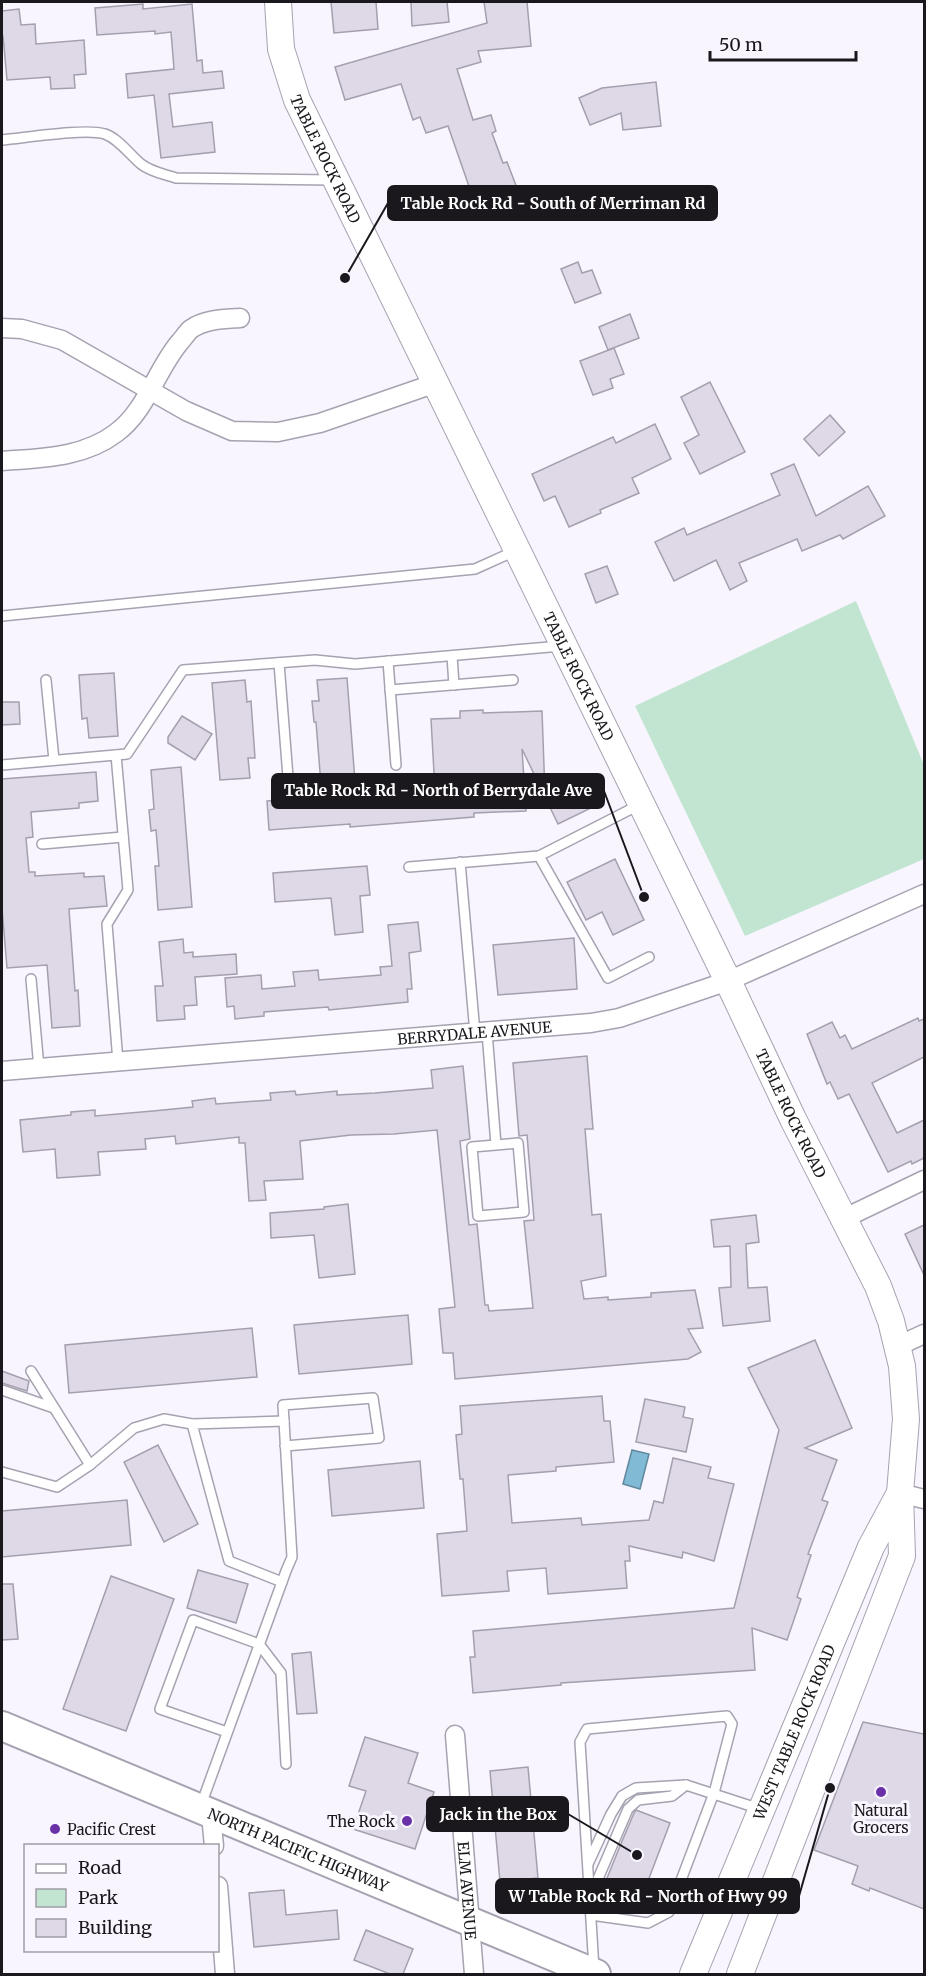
<svg xmlns="http://www.w3.org/2000/svg" width="926" height="1976" font-family="Merriweather,serif">
<rect width="100%" height="100%" fill="#f8f5ff"/>
<polygon fill="#c2e5d2" points="856,601 924,765 924,859 745,936 635,706"/>
<polygon fill="#80bad4" stroke="#61899d" stroke-width="1.5" points="632,1450 649,1454 640,1489 623,1484"/>
<g fill="#ded8e7" stroke="#a59fad" stroke-width="1.5">
<polygon points="331,2 376,2 378,29 334,33"/>
<polygon points="411,2 447,2 449,22 412,26"/>
<polygon points="484,2 527,2 531,46 478,51 481,62 457,69 473,120 491,115 496,131 492,133 503,163 507,162 517,188 487,199 484,188 471,192 448,126 426,133 420,117 413,120 401,84 345,100 335,67 487,23"/>
<polygon points="143,4 143,9 192,4 197,61 202,60 203,73 222,71 224,88 169,94 173,127 212,122 215,152 161,158 154,95 128,98 126,74 174,69 171,32 155,34 155,31 97,35 95,8"/>
<polygon points="19,9 21,25 35,24 36,44 84,40 86,74 74,75 75,88 51,89 50,77 7,80 3,36 2,36 2,11"/>
<polygon points="656,82 661,126 623,130 621,113 590,125 579,98 602,88"/>
<polygon points="578,262 582,273 592,270 601,293 575,303 561,269"/>
<polygon points="630,314 639,338 608,350 599,327"/>
<polygon points="614,348 624,374 610,379 613,388 593,395 580,361"/>
<polygon points="710,382 745,452 700,474 684,443 699,435 681,397"/>
<polygon points="830,415 845,432 819,456 804,439"/>
<polygon points="655,424 671,459 632,478 639,493 600,510 601,513 569,527 555,496 544,501 532,474 613,437 616,443"/>
<polygon points="794,464 816,516 868,486 885,516 843,539 840,535 802,551 797,539 739,563 747,581 730,590 716,560 674,581 655,542 684,528 687,535 780,495 771,474"/>
<polygon points="607,566 618,594 596,603 585,574"/>
<polygon points="114,673 118,736 89,738 87,718 82,719 79,675"/>
<polygon points="347,678 356,794 361,794 362,797 435,791 431,719 460,718 460,711 483,710 483,713 542,711 545,794 575,780 589,809 558,824 522,749 526,811 474,813 474,817 350,827 350,824 269,830 267,801 322,797 316,722 314,722 312,701 319,701 317,680"/>
<polygon points="245,680 247,702 251,701 255,758 248,758 250,778 220,780 212,683"/>
<polygon points="2,702 19,702 20,724 2,725"/>
<polygon points="182,716 212,734 195,760 168,743 168,737"/>
<polygon points="181,767 192,907 158,910 155,866 159,866 156,830 151,831 149,810 154,809 151,770"/>
<polygon points="96,772 98,801 79,803 79,808 31,812 33,837 26,838 29,872 35,872 35,876 84,873 84,877 104,876 107,906 69,909 75,991 78,990 80,1026 52,1028 47,965 7,968 2,908 2,779"/>
<polygon points="615,859 644,920 613,935 602,912 586,920 567,882"/>
<polygon points="367,866 370,895 360,896 363,932 335,935 331,898 275,902 273,873"/>
<polygon points="418,922 421,951 409,953 412,989 407,989 408,1002 329,1010 328,1007 264,1012 264,1016 235,1019 234,1006 227,1007 225,978 261,975 262,989 295,986 293,972 318,970 319,980 381,975 380,967 392,966 388,925"/>
<polygon points="574,938 577,989 498,995 493,945"/>
<polygon points="183,939 184,953 193,952 193,957 236,954 237,974 195,977 197,1005 184,1006 185,1019 157,1021 155,986 163,986 159,942"/>
<polygon points="918,1018 919,1021 924,1019 924,1057 872,1083 897,1133 924,1120 924,1158 912,1164 911,1161 888,1172 849,1094 838,1099 830,1082 827,1084 807,1034 832,1022 840,1038 845,1035 852,1049"/>
<polygon points="587,1056 593,1129 585,1129 592,1215 601,1214 606,1276 581,1281 584,1299 608,1297 608,1300 651,1297 651,1293 695,1290 703,1328 688,1329 701,1352 688,1359 455,1379 453,1353 443,1353 439,1309 455,1307 437,1130 394,1134 351,1135 300,1141 303,1179 264,1181 266,1200 249,1201 245,1143 239,1143 239,1137 176,1144 175,1136 145,1139 146,1149 98,1152 100,1175 57,1178 55,1149 23,1152 20,1120 71,1115 71,1112 95,1110 95,1116 153,1111 193,1107 192,1101 215,1098 216,1104 271,1100 270,1093 295,1091 296,1095 337,1091 337,1095 375,1093 433,1088 431,1070 463,1066 470,1139 460,1141 469,1225 477,1224 485,1305 488,1305 489,1311 533,1308 524,1221 534,1220 527,1135 519,1136 513,1063"/>
<polygon points="348,1204 355,1274 319,1278 314,1235 271,1238 270,1213 324,1209 324,1207"/>
<polygon points="756,1215 759,1242 746,1244 748,1288 767,1287 770,1321 723,1326 719,1288 731,1287 730,1246 714,1247 711,1220"/>
<polygon points="924,1225 924,1275 905,1234"/>
<polygon points="408,1315 412,1364 299,1374 294,1325"/>
<polygon points="252,1328 257,1377 69,1393 65,1345"/>
<polygon points="815,1340 852,1428 805,1448 837,1460 822,1500 828,1502 808,1554 811,1555 797,1597 801,1599 787,1640 752,1628 755,1670 561,1683 561,1685 473,1693 470,1657 475,1657 473,1631 734,1608 779,1430 748,1368"/>
<polygon points="2,1371 29,1381 27,1391 2,1383"/>
<polygon points="602,1396 604,1421 610,1421 614,1462 556,1467 556,1471 508,1475 512,1523 581,1518 582,1525 649,1520 654,1501 663,1503 673,1458 711,1467 708,1478 734,1484 714,1561 683,1552 682,1558 629,1546 630,1561 625,1561 627,1588 548,1594 546,1568 507,1571 509,1591 442,1596 437,1534 467,1531 463,1479 460,1479 456,1435 462,1434 460,1406"/>
<polygon points="645,1399 685,1407 683,1417 693,1419 686,1452 636,1442"/>
<polygon points="158,1445 198,1524 164,1542 124,1462"/>
<polygon points="420,1461 424,1508 332,1516 328,1470"/>
<polygon points="127,1500 131,1545 2,1557 2,1511"/>
<polygon points="198,1570 248,1584 236,1623 187,1608"/>
<polygon points="111,1576 174,1599 126,1731 63,1709"/>
<polygon points="2,1584 13,1584 18,1639 2,1640"/>
<polygon points="311,1652 317,1713 297,1714 292,1654"/>
<polygon points="863,1722 924,1734 924,1909 870,1888 869,1891 852,1884 858,1866 814,1850"/>
<polygon points="365,1737 418,1753 408,1783 434,1792 415,1849 353,1829 366,1791 349,1786"/>
<polygon points="528,1767 538,1878 500,1882 490,1771"/>
<polygon points="636,1810 670,1823 640,1902 603,1888 620,1846 634,1813"/>
<polygon points="284,1890 286,1915 337,1910 339,1939 254,1947 249,1893"/>
<polygon points="366,1930 413,1949 403,1974 390,1974 354,1960"/>
</g>
<g fill="none" stroke-linecap="round" stroke-linejoin="round">
<g stroke="#a6a2b0" stroke-width="12">
<g id="lane">
<path d="M2,140C25,138 85,128 105,134C119,139 130,155 141,164C151,172 164,174 176,178L333,180"/>
<polyline points="2,616 475,569 515,551"/>
<polyline points="452,656 454,685"/>
<polyline points="388,661 396,765"/>
<polyline points="279,663 288,777"/>
<polyline points="46,680 54,760"/>
<polyline points="390,690 513,680"/>
<polyline points="116,755 128,890 107,924 118,1062"/>
<polyline points="2,765 127,754 183,670 315,660 355,664 561,646"/>
<polyline points="42,844 123,837"/>
<polyline points="539,856 608,978 649,957"/>
<polyline points="460,862 475,1033"/>
<polyline points="409,867 539,856 639,805"/>
<polyline points="31,979 39,1068"/>
<polyline points="487,1032 496,1145 518,1143 524,1212 478,1216 472,1147 496,1145"/>
<polyline points="2,1390 54,1408"/>
<polyline points="90,1465 134,1428 164,1419 192,1424"/>
<polyline points="2,1472 57,1487 90,1465 31,1371"/>
<polyline points="282,1582 229,1561 192,1424 284,1421"/>
<polyline points="227,1732 160,1709 193,1620 259,1644 281,1673 286,1764"/>
<polyline points="201,1805 286,1571 292,1557 284,1421 283,1405 373,1398 379,1438 285,1446"/>
<polyline points="588,1864 611,1814 622,1796 636,1788 686,1785 760,1809"/>
<polyline points="591,1895 628,1809 638,1800 672,1796 686,1785"/>
<polyline points="591,1915 648,1923 669,1912 714,1793 732,1724 727,1716 587,1729 580,1742 594,1969"/>
</g>
</g>
<g stroke="#a6a2b0" stroke-width="21">
<g id="street">
<polyline points="2,328 22,329 62,340 186,411 232,431 278,432 320,423 436,383"/>
<path d="M2,461C41,458 83,458 116,433C146,411 156,371 179,343C183,339 187,332 191,329C205,319 225,319 240,318"/>
<path id="s1" d="M2,1071L591,1023L619,1018L728,981L924,894"/>
<polyline points="845,1218 924,1180"/>
<polyline points="898,1346 924,1334"/>
<polyline points="900,1493 924,1499"/>
<path id="s2" d="M455,1735L474,1974"/>
<polyline points="211,1815 214,1846"/>
<polyline points="218,1886 225,1974"/>
</g>
</g>
<g stroke="#a6a2b0" stroke-width="28">
<g id="secondary">
<path id="s3" d="M278,2L281,49L297,100L728,981L793,1119L878,1286L891,1321L902,1366L906,1419L900,1493L902,1556L740,1974"/>
<path id="s4" d="M693,1974L871,1547L900,1493"/>
</g>
</g>
<g stroke="#a6a2b0" stroke-width="32">
<g id="primary">
<path id="s5" d="M2,1726L596,1974"/>
</g>
</g>
<use href="#lane" stroke="#fff" stroke-width="9"/>
<use href="#street" stroke="#fff" stroke-width="18"/>
<use href="#secondary" stroke="#fff" stroke-width="26"/>
<use href="#primary" stroke="#fff" stroke-width="28"/>
</g>
<g fill="#6930a7" stroke="#f8f5ff" stroke-width="2">
<circle cx="881" cy="1792" r="6"/>
<circle cx="407" cy="1821" r="6"/>
<circle cx="55" cy="1829" r="6"/>
</g>
<g text-anchor="middle" dominant-baseline="central" stroke-width="6" stroke-linejoin="round" paint-order="stroke">
<g font-size="15" fill="#1a181d" stroke="#f8f5ff">
<text stroke="none"><textPath href="#s3" startOffset="166">TABLE ROCK ROAD</textPath></text>
<text stroke="none"><textPath href="#s3" startOffset="742">TABLE ROCK ROAD</textPath></text>
<text stroke="none"><textPath href="#s1" startOffset="474">BERRYDALE AVENUE</textPath></text>
<text stroke="none"><textPath href="#s3" startOffset="1228">TABLE ROCK ROAD</textPath></text>
<text stroke="none"><textPath href="#s4" startOffset="262">WEST TABLE ROCK ROAD</textPath></text>
<text stroke="none"><textPath href="#s5" startOffset="321">NORTH PACIFIC HIGHWAY</textPath></text>
<text stroke="none"><textPath href="#s2" startOffset="156">ELM AVENUE</textPath></text>
</g>
<g font-size="15" fill="#1a181d" stroke="#f8f5ff">
<text x="881" y="1810">Natural<tspan x="881" dy="17">Grocers</tspan></text>
<text x="395" y="1821" text-anchor="end">The Rock</text>
<text x="67" y="1829" text-anchor="start">Pacific Crest</text>
</g>
</g>
<path fill="none" stroke="#1a181d" stroke-width="2" d="M345 278L388 203M644 897L604 791M637 1855L568 1814M830 1788L799 1896"/>
<g fill="#1a181d" stroke="#f8f5ff" stroke-width="2">
<circle cx="345" cy="278" r="6"/>
<circle cx="644" cy="897" r="6"/>
<circle cx="637" cy="1855" r="6"/>
<circle cx="830" cy="1788" r="6"/>
</g>
<g fill="#1a181d" stroke="#1a181d" stroke-width="2">
<rect x="388" y="186" width="329" height="34" rx="6"/>
<rect x="272" y="774" width="332" height="34" rx="6"/>
<rect x="427" y="1797" width="141" height="34" rx="6"/>
<rect x="496" y="1879" width="303" height="34" rx="6"/>
</g>
<g font-size="16" text-anchor="middle" font-weight="bold" fill="#fff">
<text x="553" y="209">Table Rock Rd - South of Merriman Rd</text>
<text x="438" y="796">Table Rock Rd - North of Berrydale Ave</text>
<text x="498" y="1820">Jack in the Box</text>
<text x="648" y="1902">W Table Rock Rd - North of Hwy 99</text>
</g>
<rect width="926" height="1976" fill="none" stroke="#1a181d" stroke-width="6"/>
<rect x="24" y="1844" width="195" height="108" fill="#f8f5ff" stroke="#9f9da5" stroke-width="1.5"/>
<rect x="36" y="1864" width="30" height="9" fill="#ffffff" stroke="#9f9da5" stroke-width="1.5"/>
<text x="78" y="1874" font-size="18" fill="#1a181d">Road</text>
<rect x="36" y="1889" width="30" height="18" fill="#c2e5d2" stroke="#9f9da5" stroke-width="1.5"/>
<text x="78" y="1904" font-size="18" fill="#1a181d">Park</text>
<rect x="36" y="1919" width="30" height="18" fill="#ded8e7" stroke="#9f9da5" stroke-width="1.5"/>
<text x="78" y="1934" font-size="18" fill="#1a181d">Building</text>
<path d="M710 51v9h146v-9" fill="none" stroke="#1a181d" stroke-width="3"/>
<text x="719" y="51" font-size="18" fill="#1a181d" stroke="#f8f5ff" stroke-width="4.5" paint-order="stroke">50 m</text>
</svg>
